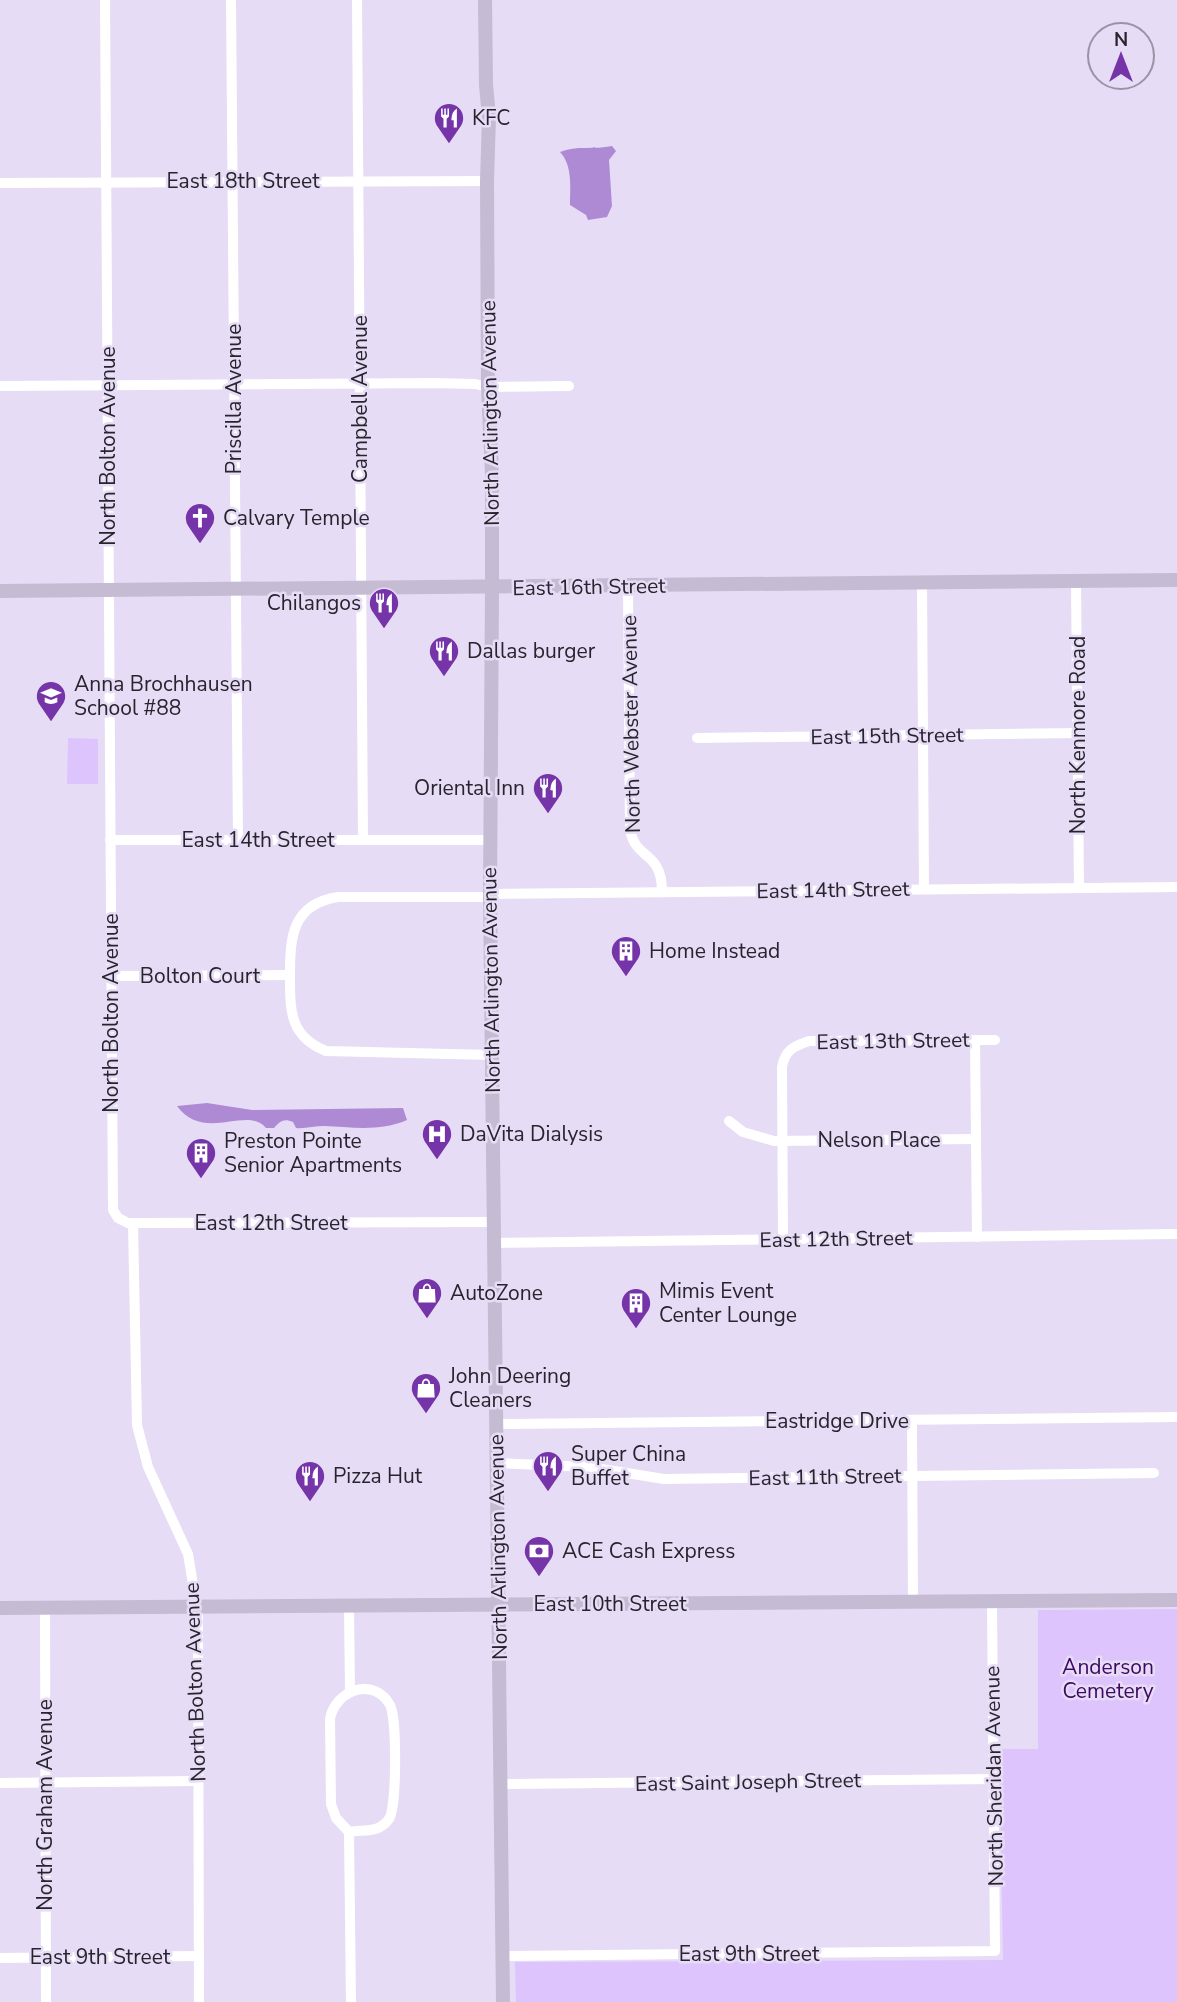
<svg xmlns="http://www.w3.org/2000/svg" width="1177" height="2002" font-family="'Nunito Sans',sans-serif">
<rect width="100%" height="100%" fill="#e7dcf5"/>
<g fill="#dec4fc">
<polygon points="68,738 98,739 98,784 67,784"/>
<polygon points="1177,1609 1177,2002 516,2002 515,1962 1003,1960 999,1749 1038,1749 1038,1610"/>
</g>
<g fill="#ae8ad5">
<path d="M612,146L616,151L609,160L612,206L607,217L588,220L586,215L570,205C570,188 573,166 560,152C576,145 595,150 612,146Z"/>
<path d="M207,1103L252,1110L403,1108L407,1120C380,1132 351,1127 324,1126C314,1126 305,1129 296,1128L293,1122C284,1118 280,1121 274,1128H266C247,1105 204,1143 177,1106Z"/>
</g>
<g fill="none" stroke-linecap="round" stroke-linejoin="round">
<g stroke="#fff" stroke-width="10">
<polyline points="105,0 113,1210 118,1218 128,1223 494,1222"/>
<polyline points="231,0 238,840"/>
<polyline points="357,0 363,840"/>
<polyline points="0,183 487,181"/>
<polyline points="0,386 434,383 475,384 488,387 569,386"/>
<polyline points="1076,582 1079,888"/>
<polyline points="922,583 924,889"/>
<path d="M628,586L630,830C636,861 662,850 662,892"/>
<polyline points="697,738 1078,733"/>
<polyline points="110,840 490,840"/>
<polyline points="490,894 1177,887"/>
<path d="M490,897H338C292,904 290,937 290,975C290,1010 289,1036 326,1051L492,1055"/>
<polyline points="111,976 290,975"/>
<polyline points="975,1041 977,1237"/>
<polyline points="729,1121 743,1132 774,1141 976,1139"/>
<polyline points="133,1223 137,1425 148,1467 188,1554 198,1614 199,2002"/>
<path d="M783,1239L782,1067C785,1050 794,1046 809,1041L995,1040"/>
<polyline points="494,1243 1177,1234"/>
<polyline points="912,1420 913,1602"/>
<polyline points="496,1424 1177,1417"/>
<polyline points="498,1463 589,1467 664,1479 1154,1473"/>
<polyline points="349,1606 350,1692"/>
<polyline points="45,1608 46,2002"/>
<polyline points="0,1783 198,1781"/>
<polyline points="502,1784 994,1779"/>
<path d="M349,1832C364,1829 378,1834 389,1819C397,1807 397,1718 390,1705C374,1676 335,1690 330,1719L331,1804L336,1818L349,1832L351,2002"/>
<polyline points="503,1956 995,1951 992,1601"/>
<polyline points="0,1958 199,1956"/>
</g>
<g stroke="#c5bbd2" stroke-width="14">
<polyline points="485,0 486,85 489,117 487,181 488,387 492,474 492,588 490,897 503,2002"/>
<polyline points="0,591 1177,580"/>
<polyline points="0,1608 1177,1600"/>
</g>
</g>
<defs>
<g id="restaurant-pin" transform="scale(1.575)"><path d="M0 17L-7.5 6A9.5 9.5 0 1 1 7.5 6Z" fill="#7535a9" stroke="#e7dcf5"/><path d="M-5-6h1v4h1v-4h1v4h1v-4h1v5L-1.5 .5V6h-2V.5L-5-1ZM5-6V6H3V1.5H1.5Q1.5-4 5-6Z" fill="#fff"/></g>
<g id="church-pin" transform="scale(1.575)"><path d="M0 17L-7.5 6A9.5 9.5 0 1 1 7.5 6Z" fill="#7535a9" stroke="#e7dcf5"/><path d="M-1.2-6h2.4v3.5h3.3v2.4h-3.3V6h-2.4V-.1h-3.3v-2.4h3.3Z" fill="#fff"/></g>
<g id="school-pin" transform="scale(1.575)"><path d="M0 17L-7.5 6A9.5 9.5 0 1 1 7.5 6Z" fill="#7535a9" stroke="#e7dcf5"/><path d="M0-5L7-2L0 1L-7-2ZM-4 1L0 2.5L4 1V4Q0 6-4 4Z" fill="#fff"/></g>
<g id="building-pin" transform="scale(1.575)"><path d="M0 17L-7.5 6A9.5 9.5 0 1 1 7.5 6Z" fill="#7535a9" stroke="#e7dcf5"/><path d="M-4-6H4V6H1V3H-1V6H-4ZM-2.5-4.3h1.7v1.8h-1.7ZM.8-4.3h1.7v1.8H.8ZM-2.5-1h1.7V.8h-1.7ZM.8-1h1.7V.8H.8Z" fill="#fff"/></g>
<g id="hospital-pin" transform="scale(1.575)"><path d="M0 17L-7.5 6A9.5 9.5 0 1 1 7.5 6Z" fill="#7535a9" stroke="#e7dcf5"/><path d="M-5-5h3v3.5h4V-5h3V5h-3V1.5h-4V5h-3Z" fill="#fff"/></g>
<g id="shop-pin" transform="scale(1.575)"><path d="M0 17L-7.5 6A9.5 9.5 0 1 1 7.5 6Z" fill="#7535a9" stroke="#e7dcf5"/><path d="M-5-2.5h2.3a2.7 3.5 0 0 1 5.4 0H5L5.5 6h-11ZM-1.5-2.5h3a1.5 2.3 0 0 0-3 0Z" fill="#fff"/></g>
<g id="bank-pin" transform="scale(1.575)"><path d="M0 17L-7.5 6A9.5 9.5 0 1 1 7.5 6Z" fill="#7535a9" stroke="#e7dcf5"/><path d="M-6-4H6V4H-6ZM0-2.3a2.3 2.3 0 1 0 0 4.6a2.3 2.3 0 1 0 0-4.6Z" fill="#fff"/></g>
</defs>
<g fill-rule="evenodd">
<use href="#restaurant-pin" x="449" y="118"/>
<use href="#church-pin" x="200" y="518"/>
<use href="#restaurant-pin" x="384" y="603"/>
<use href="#restaurant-pin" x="444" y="651"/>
<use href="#school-pin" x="51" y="696"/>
<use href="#restaurant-pin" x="548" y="788"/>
<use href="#building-pin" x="626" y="951"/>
<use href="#hospital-pin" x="437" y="1134"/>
<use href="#building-pin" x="201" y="1153"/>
<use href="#shop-pin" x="427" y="1293"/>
<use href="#building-pin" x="636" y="1303"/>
<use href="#shop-pin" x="426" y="1388"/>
<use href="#restaurant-pin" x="548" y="1466"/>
<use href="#restaurant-pin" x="310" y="1476"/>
<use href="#bank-pin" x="539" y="1551"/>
</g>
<g text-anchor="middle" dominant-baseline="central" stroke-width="5" stroke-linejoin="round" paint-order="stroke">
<g font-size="21" fill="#28242d" stroke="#e7dcf5" text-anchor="start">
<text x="472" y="118">KFC</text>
<text x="223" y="518">Calvary Temple</text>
<text x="361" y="603" text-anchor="end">Chilangos</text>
<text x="467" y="651">Dallas burger</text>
<text x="74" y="684">Anna Brochhausen<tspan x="74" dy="24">School #88</tspan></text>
<text x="525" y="788" text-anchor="end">Oriental Inn</text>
<text x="649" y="951">Home Instead</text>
<text x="460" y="1134">DaVita Dialysis</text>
<text x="224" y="1141">Preston Pointe<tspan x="224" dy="24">Senior Apartments</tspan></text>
<text x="659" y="1291">Mimis Event<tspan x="659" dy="24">Center Lounge</tspan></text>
<text x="450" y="1293">AutoZone</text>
<text x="449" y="1376">John Deering<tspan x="449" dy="24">Cleaners</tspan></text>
<text x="571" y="1454">Super China<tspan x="571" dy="24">Buffet</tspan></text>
<text x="333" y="1476">Pizza Hut</text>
<text x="562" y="1551">ACE Cash Express</text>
</g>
<g font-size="21" fill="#28242d" stroke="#e7dcf5">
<text x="243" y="181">East 18th Street</text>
<text transform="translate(234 399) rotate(-90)">Priscilla Avenue</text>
<text transform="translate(360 399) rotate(-90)">Campbell Avenue</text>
<text transform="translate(490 413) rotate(-91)">North Arlington Avenue</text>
<text transform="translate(108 446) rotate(-90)">North Bolton Avenue</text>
<text transform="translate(589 587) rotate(-1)">East 16th Street</text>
<text transform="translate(631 724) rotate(-91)">North Webster Avenue</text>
<text transform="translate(1078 735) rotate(-90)">North Kenmore Road</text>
<text transform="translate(887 736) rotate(-1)">East 15th Street</text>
<text x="258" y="840">East 14th Street</text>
<text transform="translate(833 890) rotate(-1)">East 14th Street</text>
<text x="200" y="976">Bolton Court</text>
<text transform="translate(491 980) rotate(-91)">North Arlington Avenue</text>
<text transform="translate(111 1013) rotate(-90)">North Bolton Avenue</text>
<text transform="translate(893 1041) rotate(-1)">East 13th Street</text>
<text x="879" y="1140">Nelson Place</text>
<text x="271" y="1223">East 12th Street</text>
<text transform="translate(836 1239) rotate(-1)">East 12th Street</text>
<text x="837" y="1421">Eastridge Drive</text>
<text transform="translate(825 1477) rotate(-1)">East 11th Street</text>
<text transform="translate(498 1547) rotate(-91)">North Arlington Avenue</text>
<text x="610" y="1604">East 10th Street</text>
<text transform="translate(195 1682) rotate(-92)">North Bolton Avenue</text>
<text transform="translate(994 1776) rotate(-91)">North Sheridan Avenue</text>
<text transform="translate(748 1782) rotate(-1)">East Saint Joseph Street</text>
<text transform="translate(45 1805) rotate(-90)">North Graham Avenue</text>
<text x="749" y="1954">East 9th Street</text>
<text x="100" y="1957">East 9th Street</text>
</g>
<g font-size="21" fill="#3f0863" stroke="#e7dcf5">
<text x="1108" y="1667">Anderson<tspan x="1108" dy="24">Cemetery</tspan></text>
</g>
</g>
<g transform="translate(1121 56)"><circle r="33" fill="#e7dcf5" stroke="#9b92a5" stroke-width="2"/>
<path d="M0-5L12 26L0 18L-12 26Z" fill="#7535a9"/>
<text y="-10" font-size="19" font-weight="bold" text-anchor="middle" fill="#28242d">N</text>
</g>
</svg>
